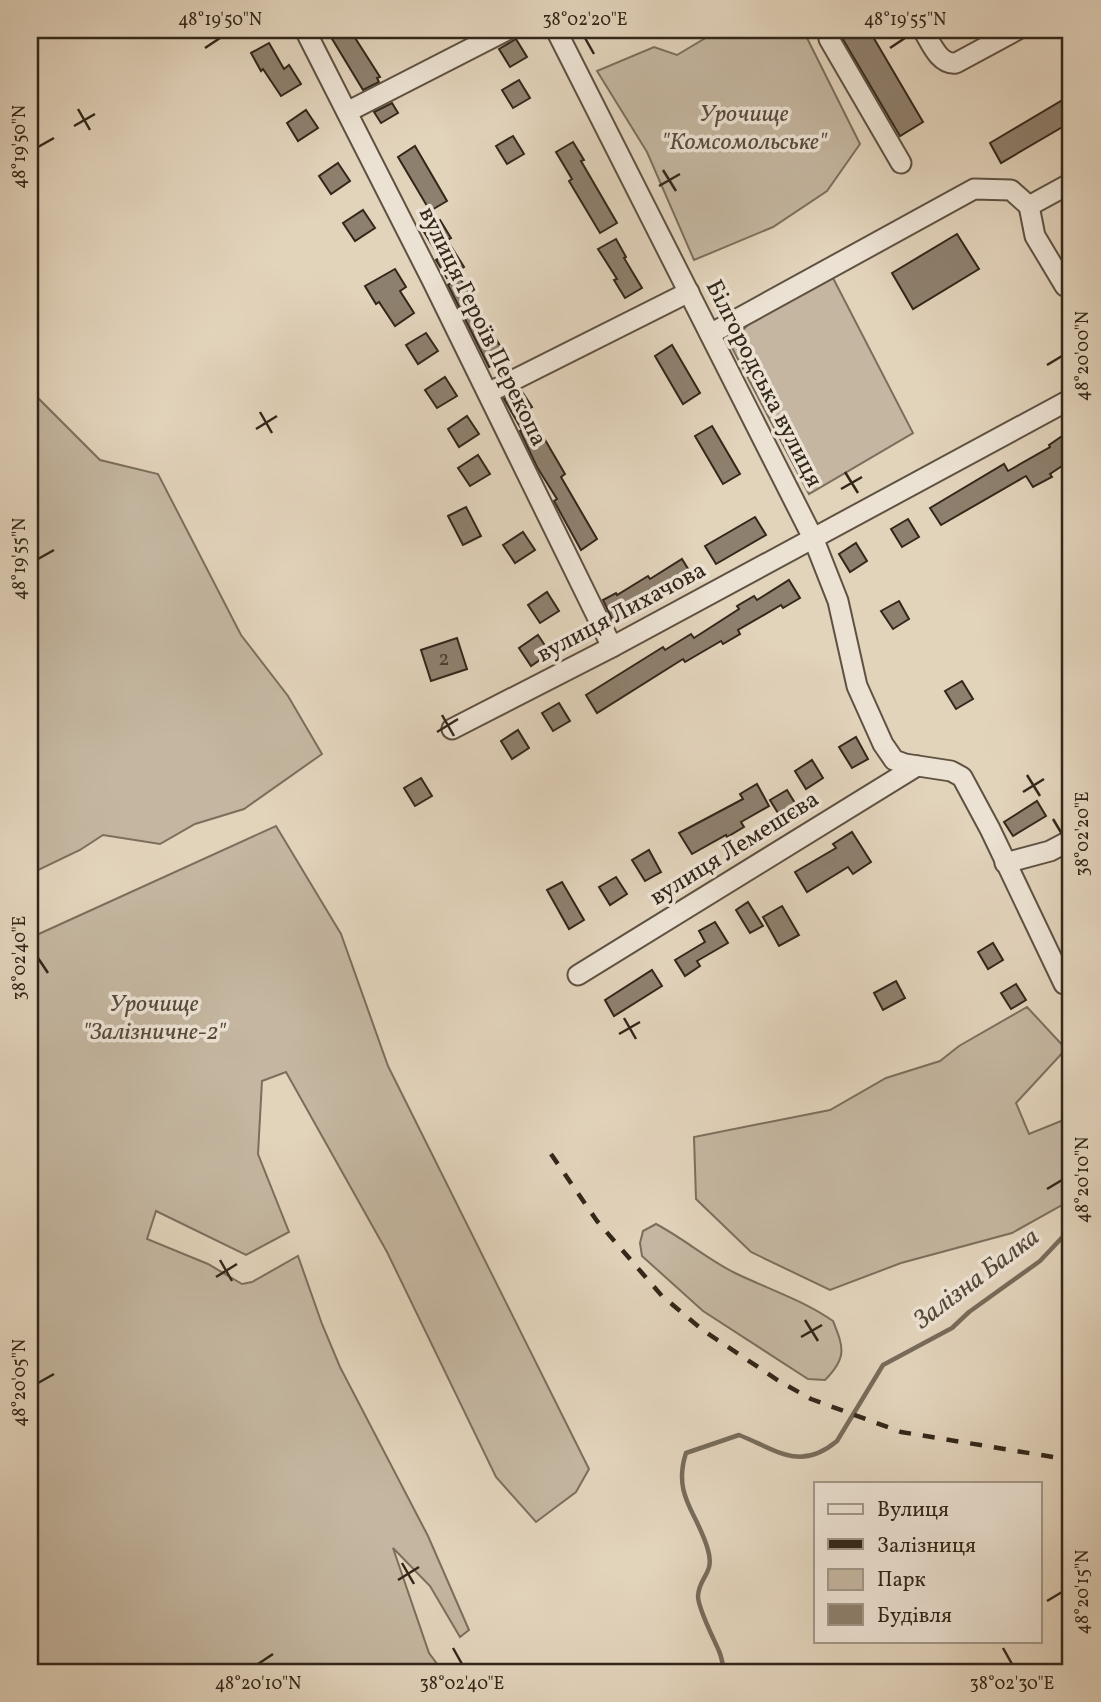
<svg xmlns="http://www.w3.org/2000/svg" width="1101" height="1702" font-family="Vollkorn,serif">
<rect width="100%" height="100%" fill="#e2d3bb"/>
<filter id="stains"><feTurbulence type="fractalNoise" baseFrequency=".00286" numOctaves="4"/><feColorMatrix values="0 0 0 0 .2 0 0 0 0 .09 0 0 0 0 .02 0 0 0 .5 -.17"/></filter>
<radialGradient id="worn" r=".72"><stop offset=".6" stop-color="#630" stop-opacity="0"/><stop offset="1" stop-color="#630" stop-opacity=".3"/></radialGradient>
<g fill="#c4b6a0" stroke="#7c6e5d" stroke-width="2">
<polygon points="719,30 803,30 860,144 827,191 773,227 694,260 647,152 597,71 654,47 677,55"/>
<polygon points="833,278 913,433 809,494 730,344 755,317"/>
<polygon points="30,390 100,460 158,474 241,635 288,696 322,754 244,809 195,824 160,844 103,835 80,850 30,874"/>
<polygon points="276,826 341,934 388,1066 589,1469 576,1492 536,1522 496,1477 387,1252 286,1072 262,1081 258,1154 289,1232 246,1255 156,1211 147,1239 208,1264 242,1284 252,1282 298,1256 322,1324 340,1367 428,1536 469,1630 460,1637 430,1586 393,1548 429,1653 443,1672 30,1672 30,938"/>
<polygon points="1027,1007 1066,1049 1016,1103 1029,1134 1071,1117 1071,1200 1012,1233 901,1263 830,1290 751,1252 696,1199 694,1137 830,1110 886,1078 940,1061 959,1046"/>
<path d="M656,1224C683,1238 707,1259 735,1273C768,1289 803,1300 833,1321C844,1348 847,1358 825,1380L808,1379L703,1311L642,1256L640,1243L643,1231Z"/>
</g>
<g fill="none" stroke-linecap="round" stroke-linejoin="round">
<path stroke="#786b5a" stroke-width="4.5" d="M724,1672C723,1665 722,1658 719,1651C714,1639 698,1609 698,1596C699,1576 715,1574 708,1550C698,1513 672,1496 686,1453L739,1435C777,1450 800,1472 837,1441L883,1365L952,1328L969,1312L1040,1261L1071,1228"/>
</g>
<g fill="#8e806e" stroke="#33271a" stroke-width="2">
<polygon points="343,30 350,30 380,77 377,78 379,82 363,90 331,37"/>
<polygon points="841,30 869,30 923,122 900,136 841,36"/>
<polygon points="516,39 527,57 510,67 499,49"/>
<polygon points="269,43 284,69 289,65 301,84 281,96 263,69 261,71 251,53"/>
<polygon points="519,80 530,98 513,108 502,90"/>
<polygon points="1071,95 1071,122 1001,163 990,143"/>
<polygon points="392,103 398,113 381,123 374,112"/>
<polygon points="306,110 318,128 298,141 287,123"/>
<polygon points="513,136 524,154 507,164 496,146"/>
<polygon points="573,142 584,160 581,161 617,223 600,233 569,181 572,179 556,152"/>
<polygon points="415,146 447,201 430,211 398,157"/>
<polygon points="338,163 350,181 331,194 319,176"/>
<polygon points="363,210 375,228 355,241 343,223"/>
<polygon points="440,220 451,238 447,240 464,267 447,278 436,260 440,258 423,230"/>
<polygon points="957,234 979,269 913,309 892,273"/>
<polygon points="616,239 626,257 624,258 642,288 625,298 614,280 617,279 598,249"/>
<polygon points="395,269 406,287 400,291 414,313 395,326 379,302 376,304 365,286"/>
<polygon points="460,278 506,356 489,367 448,285"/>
<polygon points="426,333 438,351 418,364 406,345"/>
<polygon points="672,345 700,393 683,404 655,356"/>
<polygon points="445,377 457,396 437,408 425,390"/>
<polygon points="521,390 532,407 527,409 565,474 561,477 597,539 581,550 554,501 557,499 537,467 520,431 522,430 504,399"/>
<polygon points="467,416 479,434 459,447 448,429"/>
<polygon points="712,426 740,474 723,484 695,436"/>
<polygon points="1071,430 1071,460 1050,474 1052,477 1033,487 1026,476 941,525 930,508 1004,464 1008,471 1050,447 1049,445"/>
<polygon points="478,455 490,474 470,486 458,468"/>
<polygon points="466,507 481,536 463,545 448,516"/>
<polygon points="755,517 766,535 716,564 705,546"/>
<polygon points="908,519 919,537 902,547 891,529"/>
<polygon points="523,532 535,550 515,563 503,545"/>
<polygon points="856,543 867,561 850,572 839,554"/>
<polygon points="682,559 693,577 677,587 675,584 642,604 641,602 612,619 603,600 616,593 617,595 648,576 650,579"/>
<polygon points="789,580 800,598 783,608 781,605 738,630 740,634 723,644 721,641 685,662 683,659 597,713 586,695 663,647 665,650 691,634 694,638 739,609 737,606 754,596 757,600"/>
<polygon points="547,592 559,611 540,623 528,605"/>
<polygon points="899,601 909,619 893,629 881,611"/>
<polygon points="538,635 550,653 531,666 519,648"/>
<polygon points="457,638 467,669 431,681 421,650"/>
<polygon points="962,681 973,699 956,709 945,691"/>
<polygon points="559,703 570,721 553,731 542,713"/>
<polygon points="518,730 529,748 512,759 501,741"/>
<polygon points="856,737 868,759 852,768 839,747"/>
<polygon points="812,760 823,778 806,789 795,771"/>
<polygon points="421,778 432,796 415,806 404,788"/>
<polygon points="757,784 769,806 741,822 744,827 727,837 726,835 692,854 679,833 743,799 740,794"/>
<polygon points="787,790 798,808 781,818 770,800"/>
<polygon points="1037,801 1046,816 1013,836 1004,822"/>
<polygon points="852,832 871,862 853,874 848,867 807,892 795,872 836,848 833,844"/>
<polygon points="649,850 661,872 645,881 632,860"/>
<polygon points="616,877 627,894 610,905 599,887"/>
<polygon points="562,882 584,920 569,929 547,890"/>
<polygon points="748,902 763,926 750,933 736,910"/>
<polygon points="782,906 799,935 779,946 763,917"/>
<polygon points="715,922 728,943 697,961 700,966 685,976 675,960 705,942 699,931"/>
<polygon points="993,943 1003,960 988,969 978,952"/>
<polygon points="652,970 662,986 614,1016 605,1000"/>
<polygon points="896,981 905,998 883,1010 874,993"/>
<polygon points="1016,984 1026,1000 1011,1009 1001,993"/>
</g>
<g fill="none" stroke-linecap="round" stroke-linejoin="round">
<g stroke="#5f5242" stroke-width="23">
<g id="minor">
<polyline points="305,30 432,280 612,647"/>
<polyline points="556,30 814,540 838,601 857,686 883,744 894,760 905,764 951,771 962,777 990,829 1064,984"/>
<polyline points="829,30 829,39 901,163"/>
<path d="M923,30C931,43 939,65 956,63L1017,30"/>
<polyline points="347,112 507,30"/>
<polyline points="1029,206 1035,236 1065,286"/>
<polyline points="710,334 974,189 1011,190 1029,206 1071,183"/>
<polyline points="488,393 689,292"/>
<polyline points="452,729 612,647 1071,399"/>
<polyline points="1005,863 1050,851 1071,840"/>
<polyline points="578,975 917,766"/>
</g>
</g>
<use href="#minor" stroke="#ece2d3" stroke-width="19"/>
<polyline stroke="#33271a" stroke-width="4.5" stroke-dasharray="12 12" stroke-linecap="butt" points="551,1154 597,1221 662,1296 704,1331 779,1381 811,1399 901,1432 1071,1460"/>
</g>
<path fill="none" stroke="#33271a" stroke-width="2.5" d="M585,38L594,54M205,48L220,38M890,48L905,38M78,109L90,130M74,126L95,114M38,147L54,138M663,170L676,191M659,186L680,174M1047,365L1062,356M260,412L272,433M256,429L277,416M845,472L858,493M841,489L862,477M38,559L54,550M442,715L454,736M437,732L458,719M1027,775L1040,796M1023,792L1044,779M1053,819L1062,834M38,958L48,973M624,1018L636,1039M619,1034L640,1022M1047,1189L1062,1180M220,1260L232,1281M216,1277L237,1264M805,1320L818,1341M801,1337L822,1325M38,1383L54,1374M402,1563L414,1584M398,1580L419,1567M1047,1601L1062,1592M453,1648L462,1664M1003,1648L1012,1664M258,1664L273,1654"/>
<g text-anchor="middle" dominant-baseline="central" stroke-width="7" stroke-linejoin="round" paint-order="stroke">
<g font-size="21" fill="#4a3d2f">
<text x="444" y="659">2</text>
</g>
<g font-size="24" font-style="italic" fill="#574b3c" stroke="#ece2d3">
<text x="744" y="115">Урочище<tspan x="744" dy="28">"Комсомольське"</tspan></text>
<text x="154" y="1005">Урочище<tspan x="154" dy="28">"Залізничне-2"</tspan></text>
</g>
<g font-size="24" fill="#33271a" stroke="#ece2d3">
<text transform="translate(482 327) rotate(64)">вулиця Героїв Перекопа</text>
<text transform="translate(763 384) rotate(63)">Білгородська вулиця</text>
<text transform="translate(622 613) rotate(-28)">вулиця Лихачова</text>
<text transform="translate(735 849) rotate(-32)">вулиця Лемешєва</text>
</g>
<g font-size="26" font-style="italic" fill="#56493a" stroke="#ece2d3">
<text transform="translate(977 1279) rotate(-37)">Залізна Балка</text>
</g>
</g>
<rect width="1101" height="1702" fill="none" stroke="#e2d3bb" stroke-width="77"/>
<rect x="814" y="1482" width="228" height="161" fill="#ece2d3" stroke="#a29789" stroke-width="2"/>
<rect x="828" y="1504" width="35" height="10" fill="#ece2d3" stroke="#a29789" stroke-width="2"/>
<text x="877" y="1516" font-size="21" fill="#33271a">Вулиця</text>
<rect x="828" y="1539" width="35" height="10" fill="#33271a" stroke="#a29789" stroke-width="2"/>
<text x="877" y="1552" font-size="21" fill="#33271a">Залізниця</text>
<rect x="828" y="1569" width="35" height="21" fill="#c4b6a0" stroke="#a29789" stroke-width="2"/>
<text x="877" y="1586" font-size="21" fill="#33271a">Парк</text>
<rect x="828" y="1604" width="35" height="21" fill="#8e806e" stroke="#a29789" stroke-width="2"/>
<text x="877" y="1622" font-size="21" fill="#33271a">Будівля</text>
<rect x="38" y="38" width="1024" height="1626" fill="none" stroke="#33271a" stroke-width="2.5"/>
<g font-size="18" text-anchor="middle" fill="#33271a">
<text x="220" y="25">48°19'50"N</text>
<text x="585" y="25">38°02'20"E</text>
<text x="905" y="25">48°19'55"N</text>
<text transform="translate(19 147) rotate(-90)" y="6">48°19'50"N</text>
<text transform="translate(1082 356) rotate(-90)" y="6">48°20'00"N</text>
<text transform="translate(19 559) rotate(-90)" y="6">48°19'55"N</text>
<text transform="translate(1082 834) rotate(-90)" y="6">38°02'20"E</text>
<text transform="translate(19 958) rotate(-90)" y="6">38°02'40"E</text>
<text transform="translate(1082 1180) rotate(-90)" y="6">48°20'10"N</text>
<text transform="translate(19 1383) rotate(-90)" y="6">48°20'05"N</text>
<text transform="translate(1082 1592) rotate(-90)" y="6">48°20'15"N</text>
<text x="258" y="1689">48°20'10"N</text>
<text x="462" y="1689">38°02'40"E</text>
<text x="1012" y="1689">38°02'30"E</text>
</g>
<rect width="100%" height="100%" filter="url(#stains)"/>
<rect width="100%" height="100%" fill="url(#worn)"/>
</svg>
